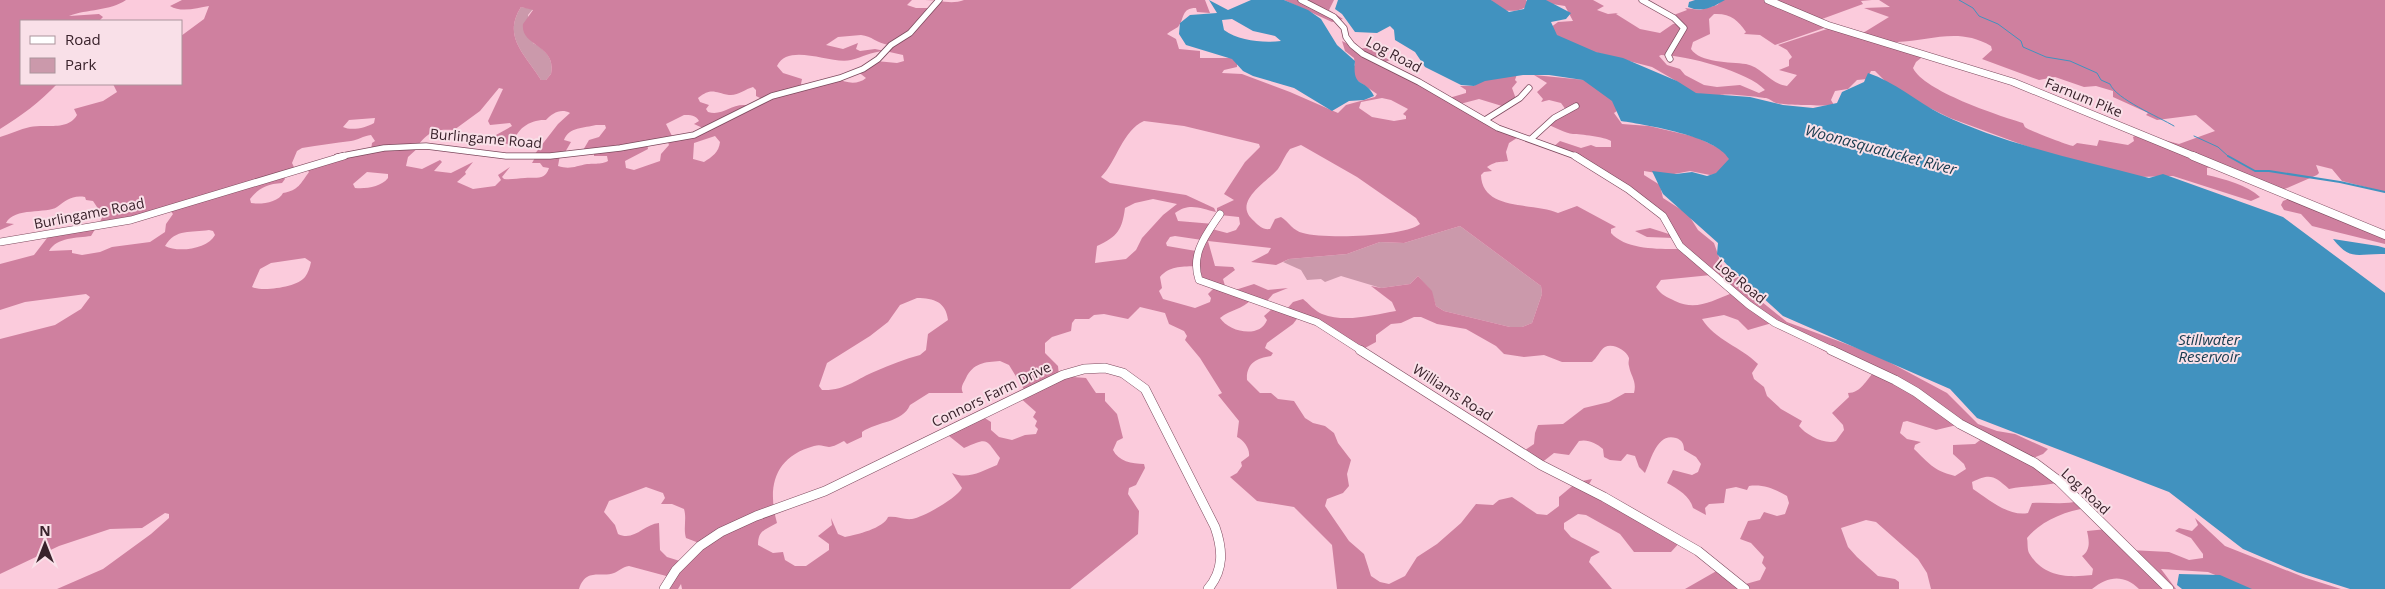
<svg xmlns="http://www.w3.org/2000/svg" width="2385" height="589" font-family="'Open Sans',sans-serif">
<rect width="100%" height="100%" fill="#fbcbdc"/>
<g fill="#cb99ab">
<path d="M521,7L533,9L528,15L533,43C546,50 554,59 551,74L546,80H541C525,54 502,37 521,7Z"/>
<polygon points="1460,226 1541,286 1542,294 1532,323 1522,327 1510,327 1444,311 1436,306 1431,291 1418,276 1410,284 1381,288 1341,276 1325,282 1321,279 1307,280 1301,270 1283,262 1289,259 1347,254 1380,242 1404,243"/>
</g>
<g fill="#cf809f" fill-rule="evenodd">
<path d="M0,0H126C110,11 87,9 69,16L99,14L103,17L99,21H21V84H57C40,102 21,116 0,129Z"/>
<path d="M182,0H912L907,5L916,8H931L937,1L925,0C938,0 952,5 964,0H1205L1210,13L1197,12L1196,8C1181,8 1185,18 1178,27C1175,29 1170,31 1167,34L1176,39L1179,49L1200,51V58H1234L1237,62V67L1224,70L1222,73L1242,74L1290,92L1338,113L1346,105L1375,97L1377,94L1352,77V68L1355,65L1354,58L1345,51L1342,41L1358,49L1373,47L1379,55L1390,60L1383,63L1431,85L1429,86L1449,98L1466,93V90L1460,86H1474L1481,80L1517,74L1515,80L1517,82L1512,88L1516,99L1502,106L1479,99L1460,104L1482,118L1520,136L1509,143L1506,152L1508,161C1498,163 1498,160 1487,167L1492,171L1484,172L1481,175C1482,212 1535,202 1558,213L1577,206L1616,227L1611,229V233C1626,250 1659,249 1681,249L1674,238L1647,237L1635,231L1650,228L1672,235L1669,224L1603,173L1552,148L1560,141L1581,148L1591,145L1596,147H1611V141C1605,137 1580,134 1573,134C1565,133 1554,127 1547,124L1566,110L1561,103L1549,100L1541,102L1543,99L1537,92L1547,83L1534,75L1585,80L1609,91L1617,111L1614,113L1622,124L1649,126L1696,137L1733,155L1718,174L1710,175L1690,171L1669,175L1644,171V175L1660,185L1663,198L1688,214L1698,230L1714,243L1722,266L1747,283L1762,302L1787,322L1876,355L1947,393L1978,424L1997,431L2015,434L2048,449L2043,454L2031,459L2059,482C2043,487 2026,485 2009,489C1994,476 1991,473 1972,482L1973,489C1988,499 2009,517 2028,513L2032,503C2049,502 2064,505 2079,501L2087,508C2065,511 2041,521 2027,538C2028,542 2027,549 2029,553C2043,577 2067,578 2092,575L2093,569L2082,556C2091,550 2089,540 2087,531L2107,529L2130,550L2169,552L2189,560L2203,558V554L2191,538L2175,531L2179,528L2192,531L2198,525L2195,518L2225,546L2306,578L2341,589H2250L2208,572L2161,569L2176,589H2139C2124,574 2108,576 2092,589H1931L1927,573L1918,559L1876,522L1866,520L1841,528L1848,547L1857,557L1878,576L1895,579L1899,582V589H1685L1720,569L1742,585L1760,580L1766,568L1762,563L1764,557L1751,543L1740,539L1748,521L1760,519L1764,512L1777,516L1785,514L1789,503L1787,496C1775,489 1763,484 1749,486L1747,490L1736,487L1726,489L1724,503L1709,504L1705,508L1706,515L1693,508C1690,496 1678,489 1667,483L1673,470L1692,475L1698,472L1701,464L1696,457L1684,450C1684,444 1682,440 1676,438C1657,432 1651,460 1645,473L1639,467L1635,456L1627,454L1621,461L1610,460L1604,457L1603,449C1596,443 1588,439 1579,441L1569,455L1554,453L1540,464L1522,452L1534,444L1535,433L1538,425L1563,424L1584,408L1609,402L1625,393H1634C1637,381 1631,377 1629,366C1628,363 1629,361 1629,358C1626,350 1613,343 1605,347C1600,350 1597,358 1592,362H1562L1544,355L1524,357L1504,354L1496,346L1466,329L1437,324L1421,317H1414L1401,323L1391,324L1376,335V342L1365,348L1300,315L1293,324L1267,343L1265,348L1273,353L1271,356C1256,358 1246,364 1247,380L1260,393H1271L1278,399L1294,401L1305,418L1313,423L1325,426L1334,433L1338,443L1351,460L1347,474L1349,486L1343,493L1327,499L1325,506L1349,541L1364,554L1371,576L1380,582L1389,584L1405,576L1417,557L1437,544L1461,523L1476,504L1493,505L1499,500L1512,497L1537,514L1547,515L1559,506V497L1577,482L1592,479L1588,486L1681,541L1671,552H1634L1620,534L1586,515L1578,514L1564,523V529L1571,537L1600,552L1591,557L1589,562L1612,589H1337L1332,545L1294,507L1257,501L1230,477L1237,473L1242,466L1241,462L1249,456C1250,449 1244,440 1237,437L1239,421L1218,395L1222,393L1200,358L1185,340L1187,336L1184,331L1169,324L1165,313L1140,307L1128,319L1104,314L1094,315L1089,319H1075L1072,323L1071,331L1052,337L1045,343V353L1058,366L1059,376L1086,378L1096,393H1105V401L1117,414L1123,438L1117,441L1113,450C1118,461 1132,464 1144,464L1145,468L1136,485L1129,488L1128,494L1139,511L1138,534L1070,589H682L681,584L678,589H664L670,577L629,566C622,567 619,571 614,573C602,578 586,567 579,589H57L103,569L151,534L169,518V514L165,513L142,528L110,529L59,546L0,574V339L55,325L81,309L90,297L86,294L25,302L0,310V264L34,255L51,233L97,226L91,236C77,238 57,237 49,251L72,250V253L82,255L100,252L112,247L150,242L165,232L166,224L173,214L168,208L98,225L103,216L93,201L86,200L85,197C71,195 66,201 57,207C47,214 14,207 6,223L14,224L0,230V137C10,134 20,129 30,127C45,124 68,131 77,115L74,109L103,101L117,92L113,84H181V36L204,19L209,6C197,8 181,13 170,6ZM521,7L533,10L523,24C520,47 557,44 551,74L546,80H541C525,54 502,37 521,7ZM861,35C872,36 876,43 889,45L885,51L875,49L860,51L856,49L858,43L843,49L826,45L838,37ZM885,51L903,55L904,61L897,63L876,61L857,71L866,78C858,85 846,83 838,79L804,88L801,84L802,79L783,73L777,66C789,42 831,65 851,60C864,57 869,52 885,51ZM753,87L756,90V96L764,100L751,106C732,101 724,117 708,112L706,109L709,105L700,102L698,98C712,87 715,93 729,95C738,96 745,89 753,87ZM499,88L503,89L488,121L490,125L510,123L512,126L496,135L495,140L510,145L514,144C515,129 531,119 546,120C552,113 561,108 570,113L558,124L534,155L536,156L532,163H540L543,167L549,168C545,181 536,177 525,178C518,178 511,180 504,179L502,177L510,167L498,175L501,180L495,186L473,189L457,182L466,174L465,172L473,162L451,173L434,171L442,162L440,160L422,169L406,166L408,157L419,147L417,146C431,130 435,129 454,130L480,111ZM1382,98L1391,100L1408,109L1403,114L1406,116V119L1394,121L1372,117L1359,108L1361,102ZM684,115C690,115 696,115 699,121L694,124L705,129L673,138L666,124ZM375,118L374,123C366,128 351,131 343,127L349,120ZM1144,121L1184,126L1259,144L1260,147L1245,162L1224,194L1234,200L1217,208V212L1220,215L1239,217L1240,224L1236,230L1227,233L1212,229L1214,224L1178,221L1175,213C1190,202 1201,209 1216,212L1214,208L1186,195L1110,183L1101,177C1117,161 1122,131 1144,121ZM596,125H605L606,128L599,137L589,140L582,152H594V156H607L608,161C600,165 596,163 587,164C576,166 570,170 558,166L560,155L564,154L571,142L564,140C569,127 584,128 596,125ZM371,135L375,141L372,143L371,150L305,167L309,172C300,184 299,190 283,193C279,202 261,205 251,203L250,199C259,188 267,184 282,183L285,179L283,173L295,169L292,163L297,151L302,148C319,145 335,143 351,141C358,140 363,136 371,135ZM715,136L720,142C719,152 712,157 704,162L693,159L694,143ZM667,140L669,145L661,154L660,161L634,170L626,168L625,161L648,149L647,144ZM1301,145L1357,177L1416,218L1420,224C1404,237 1323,239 1303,233C1293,231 1289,222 1281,217L1275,219L1270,229C1263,230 1259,226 1254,221C1231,202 1267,182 1278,169C1282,163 1285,155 1290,149ZM367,172L388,174V178C381,187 366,189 355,188L353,184ZM1153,199L1177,204L1163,215L1142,238L1136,250L1126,259L1095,263L1097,246C1118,236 1122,230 1125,208L1135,203ZM1460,226L1541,286L1542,294L1532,323L1522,327H1510L1444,311L1436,306L1432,291L1418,276L1410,284L1381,288L1371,286L1392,302L1396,311C1372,315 1346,323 1322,314C1315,311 1308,303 1303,299L1293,302L1286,310L1273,308L1264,316L1267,320C1260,339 1229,332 1220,318C1231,309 1242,310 1252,299L1266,302L1273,294L1288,288L1268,290L1254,284L1232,291L1226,289L1223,279L1235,270L1233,267L1215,266L1208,241L1271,248L1268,253L1251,262L1276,265L1289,259L1347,254L1380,242L1404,243ZM209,230L213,231L215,235C208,249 178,253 165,246C176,228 191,233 209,230ZM1175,236L1202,240L1196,251L1167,246L1166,243L1170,237ZM305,258L311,262C310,267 308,273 305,277C298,287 263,292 252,287L260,269L271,263ZM1194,266L1199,280L1216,286L1208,294L1211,298L1210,302L1195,308L1163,299L1159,291L1162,288L1160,277C1169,266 1181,267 1194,266ZM1711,275L1732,293C1712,301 1696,311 1675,301C1667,297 1661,295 1656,287L1661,280ZM917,298C934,298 946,302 948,320L928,334L926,350L920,355C905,359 890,365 876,371C856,379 845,391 822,390L819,386L827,363L870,336L888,322L900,305ZM1724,315L1738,320L1748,330L1772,323L1824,351L1874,372C1866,380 1861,393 1848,393L1849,397L1832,413L1843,425L1844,430L1836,441C1825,445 1806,435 1799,426L1802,421L1781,409L1767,396L1764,387L1754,379L1752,373L1758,364C1741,347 1715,340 1702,319ZM1000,361L1009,365L1025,391L1018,396L1036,412L1033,417L1037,421L1035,426L1038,429L1036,434L1025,435L1012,440L999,437L991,430V422L980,415L944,432L964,448C989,437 985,439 1000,458L997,465C982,471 968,480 952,473L962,488C957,498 924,517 912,519C904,520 897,516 888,517C884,528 856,535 845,537L838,534L831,518L832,525L818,536L829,544V550L806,566H795L785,560L783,552L773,553L758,545C758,530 765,530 777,523C767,487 774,457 814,446C820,444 823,446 829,447C833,447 840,443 844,441L847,444L862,437V432C878,421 902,423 910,405L929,393H963C960,387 963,384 966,378C973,363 985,362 1000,361ZM1907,421L1936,430L1961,424L1984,437L1975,444L1953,445V454L1964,464L1966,469L1955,476C1932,470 1929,463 1914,449L1915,445L1921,442L1907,439L1900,433L1903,422ZM646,487L663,493L665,498L661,504H672L684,509C687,519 683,528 686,538L699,543L683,562L667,557L660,550L659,523C644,524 634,542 618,534L615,525L604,512L609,501Z"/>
<polygon points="1284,0 1334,0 1329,10 1343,19 1332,22"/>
<path d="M1491,0H1526L1529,5C1518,13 1498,14 1491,0Z"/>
<path d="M1545,0H1593L1604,6L1597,10L1608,14L1618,13L1616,14L1640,29L1660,33L1673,24L1681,23L1671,16L1687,10L1685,8L1700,10L1717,5L1723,0H1765L1827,27L1775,45L1760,35L1744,34L1746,32C1738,20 1730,13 1714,14L1709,19L1710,34L1693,42L1691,49C1700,63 1730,62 1746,64C1762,67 1770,84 1787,86L1797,75L1779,70L1789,66V60L1792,57L1787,50L1778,45L1830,28L1926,54L1916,62L1913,68C1924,91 1997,115 2023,123C2025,127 2024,127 2028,129C2034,132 2070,146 2073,146L2077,143L2097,146L2099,140L2128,145L2134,141L2133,137L2135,136L2215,166L2207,168V175C2224,179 2247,185 2260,197L2251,201L2173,176L2139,177L2037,150L1950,118L1895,91L1875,71H1871L1867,79L1857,80L1848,89L1835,91L1831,100L1834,105C1830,106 1781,105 1776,103C1773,102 1770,99 1766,98C1758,97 1727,93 1720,95L1719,97L1688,92L1678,82L1652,67L1579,48L1547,30L1558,22L1573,21L1565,6L1552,4ZM1661,55C1686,55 1749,72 1765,90L1759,93L1740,85L1717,87L1704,85L1685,75L1680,69L1667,65L1659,56Z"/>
<polygon points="1773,0 1872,0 1861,1 1863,4 1822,19"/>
<path d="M1879,0H2385V192L2342,181L2332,169L2316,165L2319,173L2317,175L2280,191L2164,140L2179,144L2215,131L2196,115L2157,120L2146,115L2148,113L2146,112L2113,97V91L2096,86L2084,87L2055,77L2039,80L1982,59L1992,50L1991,46C1958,27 1931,41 1897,42C1887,43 1873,36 1863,33L1889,17L1864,8L1890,7Z"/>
<polygon points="2293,197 2385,235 2385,244 2312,226 2301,214 2284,210 2281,205 2283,201"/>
</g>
<g fill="#4192bf" fill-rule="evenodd">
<path d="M1209,0L1228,10L1251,0H1284L1308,10L1321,19L1337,45L1355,61C1352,90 1365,77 1374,96L1364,100L1349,101L1332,111L1294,88L1253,76L1243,71L1232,59L1186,45L1179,34L1180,23L1190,15L1217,13ZM1232,19L1253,31L1275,36L1281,41C1263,43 1239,41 1224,30L1222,20Z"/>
<path d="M1338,0H1491L1509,12L1524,9L1527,0H1546L1571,13L1566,19L1551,22L1557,35L1596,52L1623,58L1677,81L1696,93L1750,97L1783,105L1813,108L1837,103L1842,92L1864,82L1868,73C1895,82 1916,101 1941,114C2006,145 2080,160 2149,178L2163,174L2283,217L2385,293V589H2350L2297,572L2243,549L2169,492L1977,418L1950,389L1783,316L1729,267L1717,254L1718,243L1663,194L1652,171L1676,174L1692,172L1707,176L1716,173L1729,159C1716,136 1647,125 1621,121L1612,101L1583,80L1549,75H1523L1485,81L1474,86L1461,85L1425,67L1415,52L1395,40L1394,30L1390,26L1377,33L1355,32L1342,14L1335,9Z"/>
<path d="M1695,0H1725C1713,7 1702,13 1688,7L1689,2Z"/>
<path d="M2333,239L2378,246L2385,248V254C2358,253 2351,262 2333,239Z"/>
<polygon points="2179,574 2220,575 2252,589 2182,589 2177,585"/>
</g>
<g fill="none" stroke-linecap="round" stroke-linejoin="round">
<g stroke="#4192bf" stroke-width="1">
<path d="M1959,0L1973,8L1979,16L1998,24L2021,41L2023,47L2046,57L2070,61L2097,73L2101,80L2110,84C2116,99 2159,117 2174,126"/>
<polyline points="2194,136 2218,147 2229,157"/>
</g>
<polyline stroke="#4192bf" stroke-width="2" points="2228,156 2255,171 2269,171 2340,182 2385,192"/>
<g stroke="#7d4a5e" stroke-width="7">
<g id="minor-far2">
<polyline points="1301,0 1334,17 1344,28 1346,37 1352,45 1363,54 1419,82 1498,128 1578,157"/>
<polyline points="1642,0 1674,18 1684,28 1668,55 1670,59"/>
<polyline points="1485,120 1520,98 1529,88"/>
<polyline points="1531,139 1554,118 1576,106"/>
<polyline points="337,157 384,148 426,146 506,156 550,156 620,148 694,135 772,96 840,78 863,69 878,59 891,45 910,33 939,0"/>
</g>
</g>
<g stroke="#7d4a5e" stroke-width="8">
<g id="minor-far1">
<polyline points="1575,156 1628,189 1663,216 1680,246 1749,305 1775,323 1834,351"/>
<path d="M1220,214C1206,235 1190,254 1199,280L1317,322L1362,351"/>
<polyline points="0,242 131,220 344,156"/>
</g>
</g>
<g stroke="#7d4a5e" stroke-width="10">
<g id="minor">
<polyline points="1360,350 1541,465 1604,497 1698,551 1745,589"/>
<polyline points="1831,350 1895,380 1916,392 1960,424 2035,463 2059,481 2169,589"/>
<path d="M664,589L676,570L700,546L721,532L756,516L825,491L1063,375L1084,369L1105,368L1123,373L1145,389L1215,527C1223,550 1224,570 1208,589"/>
</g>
</g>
<g stroke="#7d4a5e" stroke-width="8">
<polyline id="major-far1" points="1768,0 1827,25 2013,82 2196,157"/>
</g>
<g stroke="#7d4a5e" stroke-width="9">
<polyline id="major" points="2193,156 2385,235"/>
</g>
<use href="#minor-far2" stroke="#fff" stroke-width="5.5"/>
<use href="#minor-far1" stroke="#fff" stroke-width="7"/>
<use href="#minor" stroke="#fff" stroke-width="9"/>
<use href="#major-far1" stroke="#fff" stroke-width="7"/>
<use href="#major" stroke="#fff" stroke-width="8"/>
</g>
<g text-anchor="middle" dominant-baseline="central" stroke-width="4" stroke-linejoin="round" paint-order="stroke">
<g font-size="14" fill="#39222b" stroke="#f9e0e8">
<text transform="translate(1394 54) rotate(28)">Log Road</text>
<text transform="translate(2084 97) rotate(22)">Farnum Pike</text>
<text transform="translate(486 138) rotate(5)">Burlingame Road</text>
<text transform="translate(89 213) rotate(-11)">Burlingame Road</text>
<text transform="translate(1741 281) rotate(39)">Log Road</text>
<text transform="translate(1453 392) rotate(33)">Williams Road</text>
<text transform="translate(991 394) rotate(-26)">Connors Farm Drive</text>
<text transform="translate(2086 491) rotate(43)">Log Road</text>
</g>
<g font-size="15" font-style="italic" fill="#163a4d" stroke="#f9e0e8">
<text transform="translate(1881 149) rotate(15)">Woonasquatucket River</text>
<text x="2209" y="339">Stillwater<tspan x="2209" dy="17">Reservoir</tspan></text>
</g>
</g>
<rect x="20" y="20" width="162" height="65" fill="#f9e0e8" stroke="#ac949c"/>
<rect x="30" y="36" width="25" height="8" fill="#ffffff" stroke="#ac949c"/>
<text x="65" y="45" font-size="15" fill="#39222b">Road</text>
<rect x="30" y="58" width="25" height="15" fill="#cb99ab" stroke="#ac949c"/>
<text x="65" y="70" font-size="15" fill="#39222b">Park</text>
<g transform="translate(45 544)" stroke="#f9e0e8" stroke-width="4" paint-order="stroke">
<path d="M0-4L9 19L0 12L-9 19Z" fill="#39222b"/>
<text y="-8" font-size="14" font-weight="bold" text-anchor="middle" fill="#39222b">N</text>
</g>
</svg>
